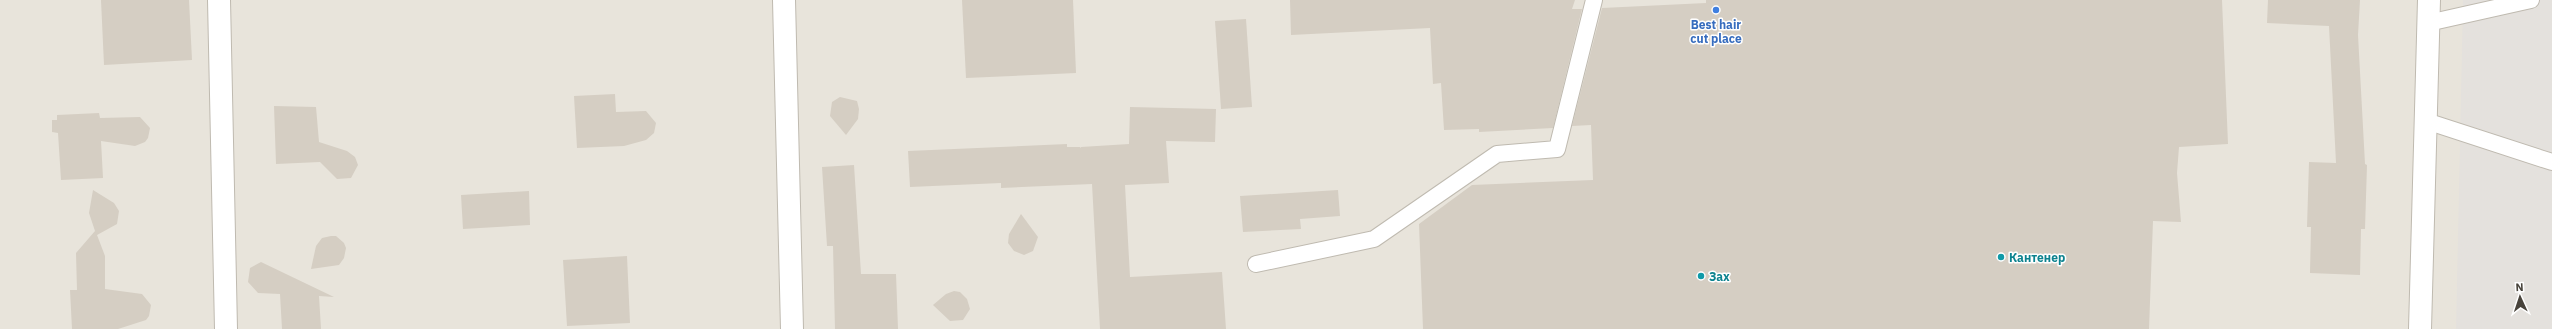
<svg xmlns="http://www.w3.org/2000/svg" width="2552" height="329" font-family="'IBM Plex Sans',sans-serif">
<rect width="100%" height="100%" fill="#f4f2ec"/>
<rect fill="#e8e4db" x="0" y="0" width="2552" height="329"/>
<polygon fill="#e4e1dd" points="2463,0 2552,0 2552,329 2456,329"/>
<g fill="#d5cec3">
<polygon points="101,0 189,0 192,60 104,65"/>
<polygon points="962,0 1073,0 1076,73 966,78"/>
<polygon points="1290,0 1575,0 1572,9 1582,9 1553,128 1479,132 1479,129 1444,130 1441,83 1433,84 1430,28 1291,35"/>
<polygon points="1706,0 2222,0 2228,144 2179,147 2177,173 2181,222 2153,221 2149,329 1423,329 1419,224 1472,185 1593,180 1591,125 1572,126 1602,8 1706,3"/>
<polygon points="2268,0 2360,0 2358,35 2365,164 2367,165 2365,229 2361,229 2360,275 2310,273 2311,227 2307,227 2309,162 2336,163 2329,26 2267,23"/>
<polygon points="1246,19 1252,107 1221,109 1215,21"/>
<polygon points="615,94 616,112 646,111 656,123 654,133 646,140 624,146 577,148 574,96"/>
<polygon points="840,97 857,101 859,109 858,119 846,135 830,116 832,102"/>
<polygon points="274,106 316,107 319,142 347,151 355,157 358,165 351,178 337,179 320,162 276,164"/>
<polygon points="1130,107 1216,109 1215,142 1166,141 1169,183 1125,185 1130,277 1222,272 1226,329 1100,329 1092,184 1001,188 1001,183 910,187 908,151 1067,144 1067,147 1080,147 1080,148 1081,147 1129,144"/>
<polygon points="99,113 100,118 140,117 150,128 148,138 145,142 135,146 101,141 103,178 61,180 58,133 52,132 52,120 57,120 57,115"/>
<polygon points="854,165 861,274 896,274 898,329 835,329 833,246 827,246 822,167"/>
<polygon points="93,190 114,203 119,211 117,224 97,235 105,256 105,289 142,294 151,305 149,316 146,320 118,329 72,329 70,290 77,290 76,253 95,231 89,213"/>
<polygon points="1338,190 1340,216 1300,219 1301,229 1243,232 1240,196"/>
<polygon points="529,191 530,225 463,229 461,195"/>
<polygon points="1021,214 1038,237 1033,251 1024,255 1014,251 1008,243 1009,234"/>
<polygon points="331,236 336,236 344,243 346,248 344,258 339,265 311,269 316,246 322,238"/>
<polygon points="627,256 630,323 567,326 563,260"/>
<polygon points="261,262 334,297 319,296 321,329 282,329 280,294 258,293 248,282 250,268"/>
<polygon points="954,291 960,292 967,299 970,309 963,320 950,321 933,305 946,294"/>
</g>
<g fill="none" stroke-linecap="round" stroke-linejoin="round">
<g stroke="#bfbab0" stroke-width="18">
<g id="service">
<polyline points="2428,23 2531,0"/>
<polyline points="2426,121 2552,162"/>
<polyline points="1256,264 1374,239 1497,154 1557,149 1594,0"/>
</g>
</g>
<g stroke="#bfbab0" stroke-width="24">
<g id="minor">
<polyline points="219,0 226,329"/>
<polyline points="784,0 792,329"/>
</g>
</g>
<g stroke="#bfbab0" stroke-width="24">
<polyline id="tertiary" points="2420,329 2429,0"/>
</g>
<use href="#service" stroke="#fff" stroke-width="16"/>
<use href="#minor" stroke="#fff" stroke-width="22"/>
<use href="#tertiary" stroke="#fff" stroke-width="22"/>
</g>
<circle fill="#3f7fe0" stroke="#fff" stroke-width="1.5" cx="1716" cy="10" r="4"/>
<g fill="#0f9aa8" stroke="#fff" stroke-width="1.5">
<circle cx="2001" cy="257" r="4"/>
<circle cx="1701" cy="276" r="4"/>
</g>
<g text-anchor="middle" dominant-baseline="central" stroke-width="3" stroke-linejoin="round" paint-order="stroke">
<g font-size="12" font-weight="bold" fill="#366cbe" stroke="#fff">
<text x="1716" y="24">Best hair<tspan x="1716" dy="14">cut place</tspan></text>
</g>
<g font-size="12" font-weight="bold" fill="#0d838f" stroke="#fff" text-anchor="start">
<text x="2009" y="257">Кантенер</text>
<text x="1709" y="276">Зах</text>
</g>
</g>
<g transform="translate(2520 297) rotate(357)" stroke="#ffffff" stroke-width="3" paint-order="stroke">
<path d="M0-3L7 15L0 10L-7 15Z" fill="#48433b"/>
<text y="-6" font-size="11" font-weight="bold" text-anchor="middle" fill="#48433b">N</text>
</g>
</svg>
